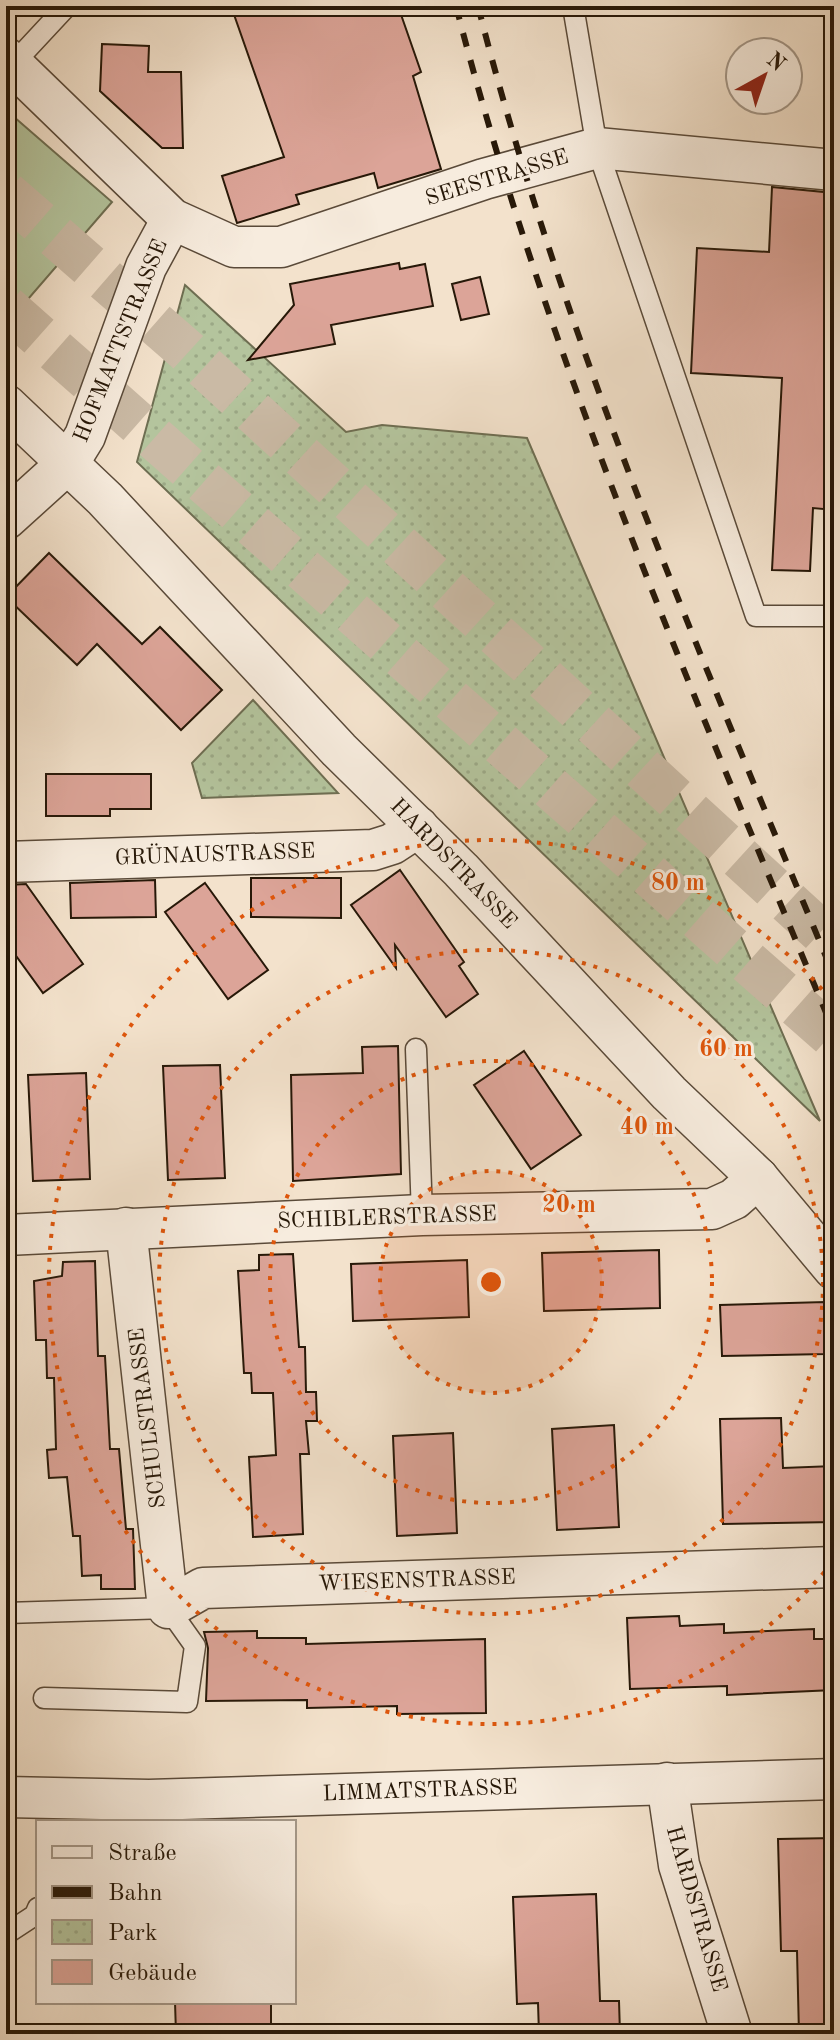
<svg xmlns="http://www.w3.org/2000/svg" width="840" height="2040" font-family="'Old Standard TT',serif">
<defs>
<pattern id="park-dots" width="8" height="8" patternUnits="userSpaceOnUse" patternTransform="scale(2)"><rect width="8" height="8" fill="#b4c49d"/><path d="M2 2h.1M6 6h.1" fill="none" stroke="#9ba886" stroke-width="1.8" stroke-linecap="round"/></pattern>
</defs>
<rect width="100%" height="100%" fill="#f3e2cc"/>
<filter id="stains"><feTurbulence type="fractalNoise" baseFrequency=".0025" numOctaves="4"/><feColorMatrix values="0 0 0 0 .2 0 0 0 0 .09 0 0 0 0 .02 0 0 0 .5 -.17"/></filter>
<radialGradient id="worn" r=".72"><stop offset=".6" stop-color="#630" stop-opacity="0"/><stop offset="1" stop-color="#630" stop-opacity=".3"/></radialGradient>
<g fill="url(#park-dots)" stroke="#6e6e52" stroke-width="2">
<polygon points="185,285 346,432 382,425 527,438 820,1121 137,462"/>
<polygon points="253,700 338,793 202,798 192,763"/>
</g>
<polygon fill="#b4c49d" stroke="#6e6e52" stroke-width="2" points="6,110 112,202 16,313 6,304"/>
<g fill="#dca498" stroke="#271808" stroke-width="2">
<polygon points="231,6 398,6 421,72 413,76 441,169 378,188 374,173 296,195 299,204 237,223 222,176 284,157"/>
<polygon points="102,44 149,46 148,72 181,72 183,148 162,148 100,91"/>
<polygon points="772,187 834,193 834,510 813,508 810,571 772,570 782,378 691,373 697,248 769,252"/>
<polygon points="399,263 400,269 425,264 433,306 331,325 335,344 248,360 294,305 290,284"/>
<polygon points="480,277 489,314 461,320 452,284"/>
<polygon points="49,553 142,644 160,627 222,690 181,730 97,644 77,665 6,597"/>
<polygon points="46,774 151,774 151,809 110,809 110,816 46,816"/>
<polygon points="400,870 464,962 459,966 478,994 446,1017 395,945 396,968 351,905"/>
<polygon points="251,878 341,878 341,918 251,917"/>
<polygon points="155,880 156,917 71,918 70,883"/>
<polygon points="205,883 268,970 228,999 165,912"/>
<polygon points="26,884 83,964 43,993 6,942 6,885"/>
<polygon points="398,1046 401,1174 293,1181 291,1075 363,1073 362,1047"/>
<polygon points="524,1051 581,1135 531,1169 474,1085"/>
<polygon points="220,1065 225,1178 168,1180 163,1066"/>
<polygon points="86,1073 90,1179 33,1181 28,1075"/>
<polygon points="659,1250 660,1308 544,1311 542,1253"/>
<polygon points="293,1254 299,1347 305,1347 306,1392 316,1392 317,1421 306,1421 309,1454 300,1454 303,1534 253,1537 249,1457 276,1455 273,1393 252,1393 251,1373 244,1373 238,1271 259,1270 259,1255"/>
<polygon points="467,1260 469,1317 353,1321 351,1264"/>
<polygon points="95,1261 98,1356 105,1356 110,1449 119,1449 126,1529 133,1529 135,1589 101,1589 101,1575 82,1576 80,1536 73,1536 67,1477 49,1478 47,1450 56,1449 54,1378 47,1378 46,1340 36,1340 34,1281 62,1276 63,1262"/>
<polygon points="825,1302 826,1354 722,1356 720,1305"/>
<polygon points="781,1418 783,1468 834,1466 834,1522 723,1524 720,1419"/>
<polygon points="614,1425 619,1527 557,1530 552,1429"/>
<polygon points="453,1433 457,1533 397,1536 393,1436"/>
<polygon points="679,1616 680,1626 724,1624 724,1633 814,1629 814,1639 834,1639 834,1690 727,1695 727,1686 630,1689 627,1618"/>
<polygon points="257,1631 257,1638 306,1638 306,1644 485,1639 486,1713 397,1714 397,1706 307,1708 307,1700 206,1701 208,1648 204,1632"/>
<polygon points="834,1838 834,2034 799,2034 797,1951 781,1951 778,1839"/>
<polygon points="596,1894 600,2001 619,2001 620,2034 539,2034 538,2003 517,2004 513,1897"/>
<polygon points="175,2002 271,2002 271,2034 176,2034"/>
</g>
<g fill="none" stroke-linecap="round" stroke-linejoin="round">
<g stroke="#cabaa5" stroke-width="44" stroke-dasharray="44 22" stroke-linecap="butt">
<polyline points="6,193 187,351 834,944"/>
<polyline points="6,307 834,1038"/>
</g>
<g stroke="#5a4a39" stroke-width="23">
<g id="lane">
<polyline points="573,6 597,148 756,616 834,616"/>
<polyline points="13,64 67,6"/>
<polyline points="416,1049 422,1215"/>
<polyline points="6,1613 168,1608 195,1646 187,1702 44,1698"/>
<polyline points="6,1934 35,1915 38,1908"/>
</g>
</g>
<g stroke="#5a4a39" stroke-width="43">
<g id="street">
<polyline points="6,58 172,219 234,247 281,247 484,179 597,148 834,170"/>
<polyline points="6,405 105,499 339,750 461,870 669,1093 758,1178 834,1269"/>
<polyline points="6,519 69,462 85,436 146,267 172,219"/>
<polyline points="6,862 373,850 392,844 418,827"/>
<polyline points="126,1228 168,1608 203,1588 834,1567"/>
<polyline points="6,1235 422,1215 712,1209 734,1199 758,1178"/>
<polyline points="667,1783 679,1865 732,2034"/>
<polyline points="6,1797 149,1800 834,1779"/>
</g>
</g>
<use href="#lane" stroke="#f7ecde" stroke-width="20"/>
<use href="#street" stroke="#f7ecde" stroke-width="40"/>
<g stroke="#271808" stroke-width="6" stroke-dasharray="14 14" stroke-linecap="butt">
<path d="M456,6C547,360 694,695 834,1032"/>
<path d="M478,6C563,341 702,658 834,976"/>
</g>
</g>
<circle cx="491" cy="1282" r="111" fill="#de560c" fill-opacity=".12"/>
<g fill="none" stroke="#de560c" stroke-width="4" stroke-dasharray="4 8">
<circle cx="491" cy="1282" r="111"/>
<circle cx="491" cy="1282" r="221"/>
<circle cx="491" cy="1282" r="332"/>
<path d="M832 1563A442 442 0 1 1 832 1001"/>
</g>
<g text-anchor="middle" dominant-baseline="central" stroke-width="6" stroke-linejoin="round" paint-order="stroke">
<g font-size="22" fill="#271808" stroke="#f7ecde">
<text transform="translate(497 178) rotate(-17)">SEESTRASSE</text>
<text transform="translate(121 341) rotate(-68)">HOFMATTSTRASSE</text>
<text transform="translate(215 855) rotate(-2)">GRÜNAUSTRASSE</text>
<text transform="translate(453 864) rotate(46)">HARDSTRASSE</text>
<text transform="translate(387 1218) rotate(-2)">SCHIBLERSTRASSE</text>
<text transform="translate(148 1418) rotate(-97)">SCHULSTRASSE</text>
<text transform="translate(417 1581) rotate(-2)">WIESENSTRASSE</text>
<text transform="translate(420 1791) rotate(-2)">LIMMATSTRASSE</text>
<text transform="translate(696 1909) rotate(74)">HARDSTRASSE</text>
</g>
</g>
<circle cx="491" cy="1282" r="12" fill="#de560c" stroke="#f7ecde" stroke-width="4"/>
<g font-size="24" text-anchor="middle" font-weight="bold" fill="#de560c" stroke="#f7ecde" stroke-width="6" stroke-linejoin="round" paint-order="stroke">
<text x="678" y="890">80 m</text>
<text x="726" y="1056">60 m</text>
<text x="647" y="1134">40 m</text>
<text x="569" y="1212">20 m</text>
</g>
<rect width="840" height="2040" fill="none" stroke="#f3e2cc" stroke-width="32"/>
<rect x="8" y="8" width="824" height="2024" fill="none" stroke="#271808" stroke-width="4"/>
<rect x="16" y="16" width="808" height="2008" fill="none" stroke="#271808" stroke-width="2"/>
<rect x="36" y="1820" width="260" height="184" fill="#f7ecde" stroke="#a49788" stroke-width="2"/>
<rect x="52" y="1846" width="40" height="12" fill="#f7ecde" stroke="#a49788" stroke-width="2"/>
<text x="108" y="1860" font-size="24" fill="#271808">Straße</text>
<rect x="52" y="1886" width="40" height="12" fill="#271808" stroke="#a49788" stroke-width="2"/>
<text x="108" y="1900" font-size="24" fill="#271808">Bahn</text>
<rect x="52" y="1920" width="40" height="24" fill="url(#park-dots)" stroke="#a49788" stroke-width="2"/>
<text x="108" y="1940" font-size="24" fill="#271808">Park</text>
<rect x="52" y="1960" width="40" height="24" fill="#dca498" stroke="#a49788" stroke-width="2"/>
<text x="108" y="1980" font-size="24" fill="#271808">Gebäude</text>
<g transform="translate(764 76) rotate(40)"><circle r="38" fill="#f7ecde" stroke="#a49788" stroke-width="2"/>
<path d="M0-6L14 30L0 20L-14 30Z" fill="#8f2418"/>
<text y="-12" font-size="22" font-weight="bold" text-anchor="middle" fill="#271808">N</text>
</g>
<rect width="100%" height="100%" filter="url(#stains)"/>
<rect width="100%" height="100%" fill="url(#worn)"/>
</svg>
